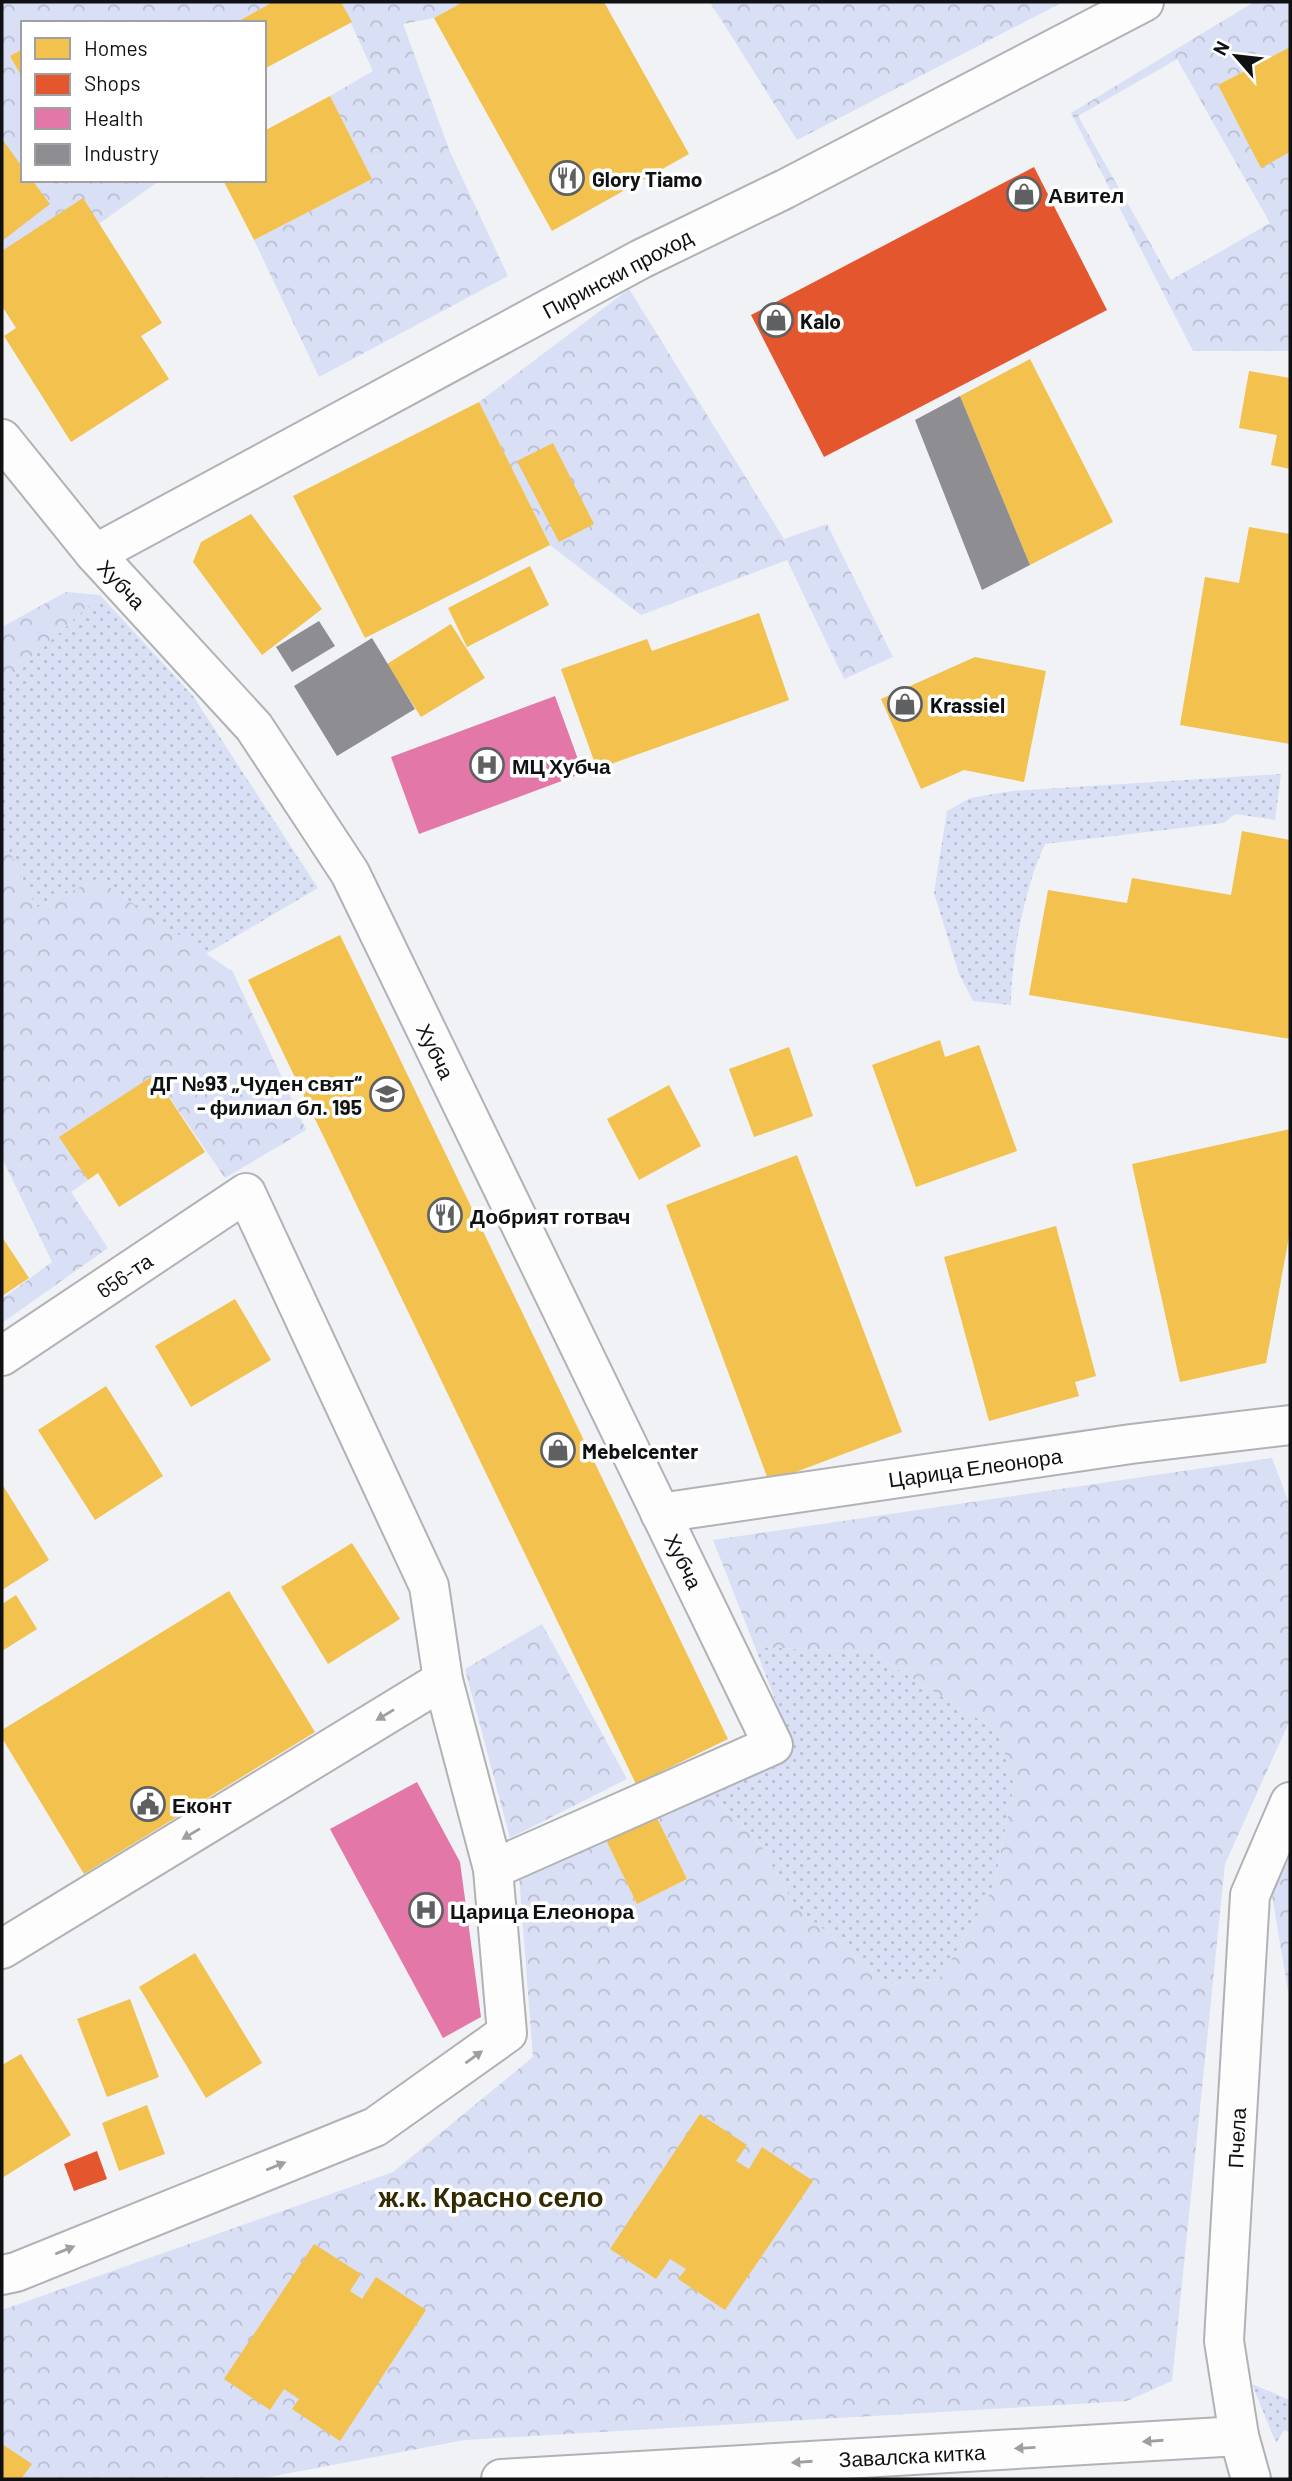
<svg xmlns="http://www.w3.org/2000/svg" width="1292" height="2481" font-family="Barlow,sans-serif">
<defs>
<pattern id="grass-dots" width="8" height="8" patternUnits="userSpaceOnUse" patternTransform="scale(1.75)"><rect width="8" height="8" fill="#d9dff5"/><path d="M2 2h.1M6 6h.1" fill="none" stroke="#b9bed1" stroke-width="1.8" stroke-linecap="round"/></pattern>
<pattern id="forest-crowns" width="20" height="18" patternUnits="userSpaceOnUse" patternTransform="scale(1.75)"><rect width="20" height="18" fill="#d9dff5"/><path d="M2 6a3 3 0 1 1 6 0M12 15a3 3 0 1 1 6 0" fill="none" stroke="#b9bed1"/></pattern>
</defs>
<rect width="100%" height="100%" fill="#f1f2f6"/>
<g fill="url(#grass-dots)">
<polygon points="100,595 193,696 318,888 206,954 97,879 36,908 2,835 2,686"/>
<path d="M1281,774L1275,820L1235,814L1224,823L1045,844C1025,886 1011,958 1011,1005L973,1001L959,974L934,893L947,811L970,798L1012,791Z"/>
<polygon points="755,1647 870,1652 998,1731 1014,1785 994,1887 940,1979 890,1984 795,1906 760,1844 708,1789 794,1750"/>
<polygon points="1252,2384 1290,2400 1290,2433 1284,2430 1276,2443"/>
</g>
<g fill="url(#forest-crowns)" fill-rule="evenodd">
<polygon points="2,2 273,2 235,23 23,23 23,180 159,181 2,293"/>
<polygon points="341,2 463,2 434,18 403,24 450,152 508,276 319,377 254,240 372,179 330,96 373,71"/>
<polygon points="710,2 1063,2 797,140"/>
<path d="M1254,2H1290V47L1218,85L1261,167L1290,152V351H1193L1071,113ZM1177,59L1270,223L1171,280L1078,116Z"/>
<polygon points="629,289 784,539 827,524 893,657 844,679 787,560 641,615 550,545 479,402"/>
<polygon points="66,592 100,595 2,686 2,627"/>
<polygon points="2,835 36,908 97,879 233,972 306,1130 225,1178 154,1075 60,1137 88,1180 71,1192 108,1248 2,1323 2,1299 52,1262 2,1158"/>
<polygon points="1272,1458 1290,1506 1290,1720 1225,1864 1172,2381 1127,2401 465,2440 258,2479 2,2479 2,2310 393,2172 533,2057 519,1876 606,1840 637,1904 687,1879 656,1816 708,1789 760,1844 795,1906 890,1984 940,1979 994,1887 1014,1785 998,1731 870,1652 755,1647 713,1540"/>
<polygon points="542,1624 627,1779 510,1838 465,1669"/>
<polygon points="1290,1848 1290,1990 1288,1991 1271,1889"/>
</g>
<g fill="#f2c14e">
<polygon points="273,2 341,2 352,22 264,69 264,23 235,23"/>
<polygon points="463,2 604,2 689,154 552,231 434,18"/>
<polygon points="1290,47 1290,152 1261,168 1218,85"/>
<polygon points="23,49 23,79 10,56"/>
<polygon points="330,96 372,179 254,240 223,180 264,180 264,131"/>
<polygon points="2,139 23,168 23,180 32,180 50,204 2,241"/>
<polygon points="83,198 162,323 141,336 169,379 71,442 4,336 16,328 2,306 2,251"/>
<polygon points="1030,359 1113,522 1030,565 960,396"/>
<polygon points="1249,371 1290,378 1290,469 1271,465 1277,435 1239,428"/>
<polygon points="479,402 550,545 365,638 293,496"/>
<polygon points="553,443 594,524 559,542 517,461"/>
<polygon points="251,514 322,609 262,655 193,562 201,542"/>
<polygon points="1249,527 1290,534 1290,744 1180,725 1205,577 1239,583"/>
<polygon points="530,566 549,605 467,647 448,608"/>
<polygon points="759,613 789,700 597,769 561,669 647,639 652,651"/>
<polygon points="451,624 485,678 421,717 387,664"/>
<polygon points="975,657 1046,671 1024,782 964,770 921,789 881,699"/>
<polygon points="1242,831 1290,840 1290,1039 1029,995 1048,890 1127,903 1132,878 1231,895"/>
<polygon points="340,935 728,1739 636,1784 248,980"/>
<polygon points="940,1040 945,1057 979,1045 1017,1151 916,1187 872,1065"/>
<polygon points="789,1047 813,1116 754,1137 729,1069"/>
<polygon points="154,1075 205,1152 119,1207 98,1173 88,1180 59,1137"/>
<polygon points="669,1085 701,1146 639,1180 607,1119"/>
<polygon points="1290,1129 1290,1231 1266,1363 1180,1382 1132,1164"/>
<polygon points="797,1155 902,1432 769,1482 666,1205"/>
<polygon points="1056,1226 1096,1376 1075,1382 1079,1396 989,1421 944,1257"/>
<polygon points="2,1237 29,1278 2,1296"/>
<polygon points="235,1299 271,1360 191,1407 155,1346"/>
<polygon points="106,1386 163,1476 95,1520 38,1430"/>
<polygon points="2,1484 49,1560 2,1590"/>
<polygon points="352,1543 400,1619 328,1664 281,1587"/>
<polygon points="229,1591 315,1732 84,1874 2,1738 2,1730"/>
<polygon points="16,1595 37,1629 2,1651 2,1604"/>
<polygon points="656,1816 687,1879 637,1904 606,1840"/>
<polygon points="195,1953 262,2063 206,2098 139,1987"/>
<polygon points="130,1999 159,2077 107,2097 77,2019"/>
<polygon points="21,2054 71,2135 2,2178 2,2065"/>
<polygon points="147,2105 165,2154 119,2171 102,2123"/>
<polygon points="700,2114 747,2145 736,2161 749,2169 762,2147 813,2181 725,2310 678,2279 686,2269 670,2259 656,2279 610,2249"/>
<polygon points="314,2244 361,2274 350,2291 362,2299 376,2277 426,2310 340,2441 292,2409 299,2399 284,2389 270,2410 224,2379"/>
<polygon points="2,2444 32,2464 21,2479 2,2479"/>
</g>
<g fill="#e4572e">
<polygon points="1034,167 1107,310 824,457 751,315"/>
<polygon points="97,2151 107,2179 74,2191 64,2164"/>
</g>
<g fill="#e377a8">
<polygon points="555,696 583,773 419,834 391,757"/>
<polygon points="417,1782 460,1862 481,2017 443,2038 330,1829"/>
</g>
<g fill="#8d8d92">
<polygon points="960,396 1030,565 982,590 915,420"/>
<polygon points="319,621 335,646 292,672 276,647"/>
<polygon points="372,638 415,709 337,756 294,686"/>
</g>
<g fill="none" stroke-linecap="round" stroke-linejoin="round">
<g stroke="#b1b2b5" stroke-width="42">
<g id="minor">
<polyline points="2,439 95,554 254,727 350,873 773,1745 493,1869"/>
<polyline points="95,554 641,259 785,189 1144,2"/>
<polyline points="2,1356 246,1193 429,1586 443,1680 493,1869 507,2033 375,2127 16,2272 2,2275"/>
<polyline points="660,1513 1131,1444 1290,1425"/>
<polyline points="2,1949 443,1680"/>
<polyline points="501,2479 1239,2436"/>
<polyline points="1251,2479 1239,2436 1224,2341 1230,2234 1250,1895 1290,1802"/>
</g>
</g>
<use href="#minor" stroke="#fdfdfe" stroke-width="38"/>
</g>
<defs><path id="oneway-solid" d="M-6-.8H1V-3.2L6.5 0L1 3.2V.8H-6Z" transform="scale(1.75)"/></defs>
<g fill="#9e9fa0">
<use href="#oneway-solid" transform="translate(385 1715) rotate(149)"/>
<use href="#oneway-solid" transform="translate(191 1834) rotate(149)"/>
<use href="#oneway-solid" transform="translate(474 2057) rotate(-36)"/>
<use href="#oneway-solid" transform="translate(276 2166) rotate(-22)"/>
<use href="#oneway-solid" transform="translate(65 2250) rotate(-22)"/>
<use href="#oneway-solid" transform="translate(1153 2441) rotate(176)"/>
<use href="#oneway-solid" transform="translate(1025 2448) rotate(177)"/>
<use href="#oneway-solid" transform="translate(802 2462) rotate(176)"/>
</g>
<defs>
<g id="restaurant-ring" transform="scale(1.75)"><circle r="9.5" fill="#fff" stroke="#5f6062" stroke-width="1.5"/><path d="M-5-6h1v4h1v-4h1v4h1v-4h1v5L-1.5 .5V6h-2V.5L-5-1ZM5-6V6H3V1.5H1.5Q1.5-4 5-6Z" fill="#5f6062"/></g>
<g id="shop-ring" transform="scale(1.75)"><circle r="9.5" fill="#fff" stroke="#5f6062" stroke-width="1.5"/><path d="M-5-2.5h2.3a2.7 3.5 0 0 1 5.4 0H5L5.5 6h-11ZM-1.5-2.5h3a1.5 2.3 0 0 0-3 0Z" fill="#5f6062"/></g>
<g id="hospital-ring" transform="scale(1.75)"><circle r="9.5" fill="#fff" stroke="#5f6062" stroke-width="1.5"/><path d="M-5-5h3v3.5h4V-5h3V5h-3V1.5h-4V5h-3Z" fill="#5f6062"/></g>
<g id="school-ring" transform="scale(1.75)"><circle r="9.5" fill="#fff" stroke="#5f6062" stroke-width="1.5"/><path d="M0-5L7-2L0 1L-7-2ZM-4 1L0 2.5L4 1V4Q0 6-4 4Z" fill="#5f6062"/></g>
<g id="civic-ring" transform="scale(1.75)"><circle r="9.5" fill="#fff" stroke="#5f6062" stroke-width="1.5"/><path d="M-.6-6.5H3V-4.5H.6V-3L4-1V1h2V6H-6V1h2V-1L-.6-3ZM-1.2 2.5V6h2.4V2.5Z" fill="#5f6062"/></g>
</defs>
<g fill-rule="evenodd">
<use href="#restaurant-ring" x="567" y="178"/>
<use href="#shop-ring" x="1024" y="194"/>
<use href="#shop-ring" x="776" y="320"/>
<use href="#shop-ring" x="905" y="704"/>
<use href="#hospital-ring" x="487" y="765"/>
<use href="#school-ring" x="387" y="1094"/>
<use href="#restaurant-ring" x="445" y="1215"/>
<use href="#shop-ring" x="558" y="1450"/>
<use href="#civic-ring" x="148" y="1804"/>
<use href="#hospital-ring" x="426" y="1910"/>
</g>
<g text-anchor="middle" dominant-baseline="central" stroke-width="7" stroke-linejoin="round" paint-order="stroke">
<g font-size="21" font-weight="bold" fill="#101113" stroke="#fff" text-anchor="start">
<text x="592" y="178">Glory Tiamo</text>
<text x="1048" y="194">Авител</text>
<text x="800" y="320">Kalo</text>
<text x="930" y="704">Krassiel</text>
<text x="512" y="765">МЦ Хубча</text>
<text x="362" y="1082" text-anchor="end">ДГ №93 „Чуден свят“<tspan x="362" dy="24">- филиал бл. 195</tspan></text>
<text x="470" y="1215">Добрият готвач</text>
<text x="582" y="1450">Mebelcenter</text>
<text x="172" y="1804">Еконт</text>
<text x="450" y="1910">Царица Елеонора</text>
</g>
<g font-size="21" fill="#101113" stroke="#fff">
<text transform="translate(617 273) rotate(-28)">Пирински проход</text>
<text transform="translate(122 584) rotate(47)">Хубча</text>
<text transform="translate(436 1051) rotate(64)">Хубча</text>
<text transform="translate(124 1275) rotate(-34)">656-та</text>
<text transform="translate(975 1467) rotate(-8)">Царица Елеонора</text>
<text transform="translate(684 1561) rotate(64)">Хубча</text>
<text transform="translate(1236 2138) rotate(-87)">Пчела</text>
<text transform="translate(912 2455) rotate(-3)">Завалска китка</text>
</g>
<g font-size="28" font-weight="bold" fill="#322a00" stroke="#fff">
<text x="491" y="2196">ж.к. Красно село</text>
</g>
</g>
<rect width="1292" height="2481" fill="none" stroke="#101113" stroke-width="7"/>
<rect x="21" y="21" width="245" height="161" fill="#ffffff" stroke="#9fa0a1" stroke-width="2"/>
<rect x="35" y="38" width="35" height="21" fill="#f2c14e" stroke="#9fa0a1" stroke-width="2"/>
<text x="84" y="56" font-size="21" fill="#101113">Homes</text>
<rect x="35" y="74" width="35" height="21" fill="#e4572e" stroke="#9fa0a1" stroke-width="2"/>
<text x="84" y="91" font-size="21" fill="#101113">Shops</text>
<rect x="35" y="108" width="35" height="21" fill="#e377a8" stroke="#9fa0a1" stroke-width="2"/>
<text x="84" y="126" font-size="21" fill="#101113">Health</text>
<rect x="35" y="144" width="35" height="21" fill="#8d8d92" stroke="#9fa0a1" stroke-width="2"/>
<text x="84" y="161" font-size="21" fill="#101113">Industry</text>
<g transform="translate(1236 56) rotate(298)" stroke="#ffffff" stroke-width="5" paint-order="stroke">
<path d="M0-5L12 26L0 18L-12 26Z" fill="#101113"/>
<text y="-10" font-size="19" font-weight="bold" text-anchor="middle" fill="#101113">N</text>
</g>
</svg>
